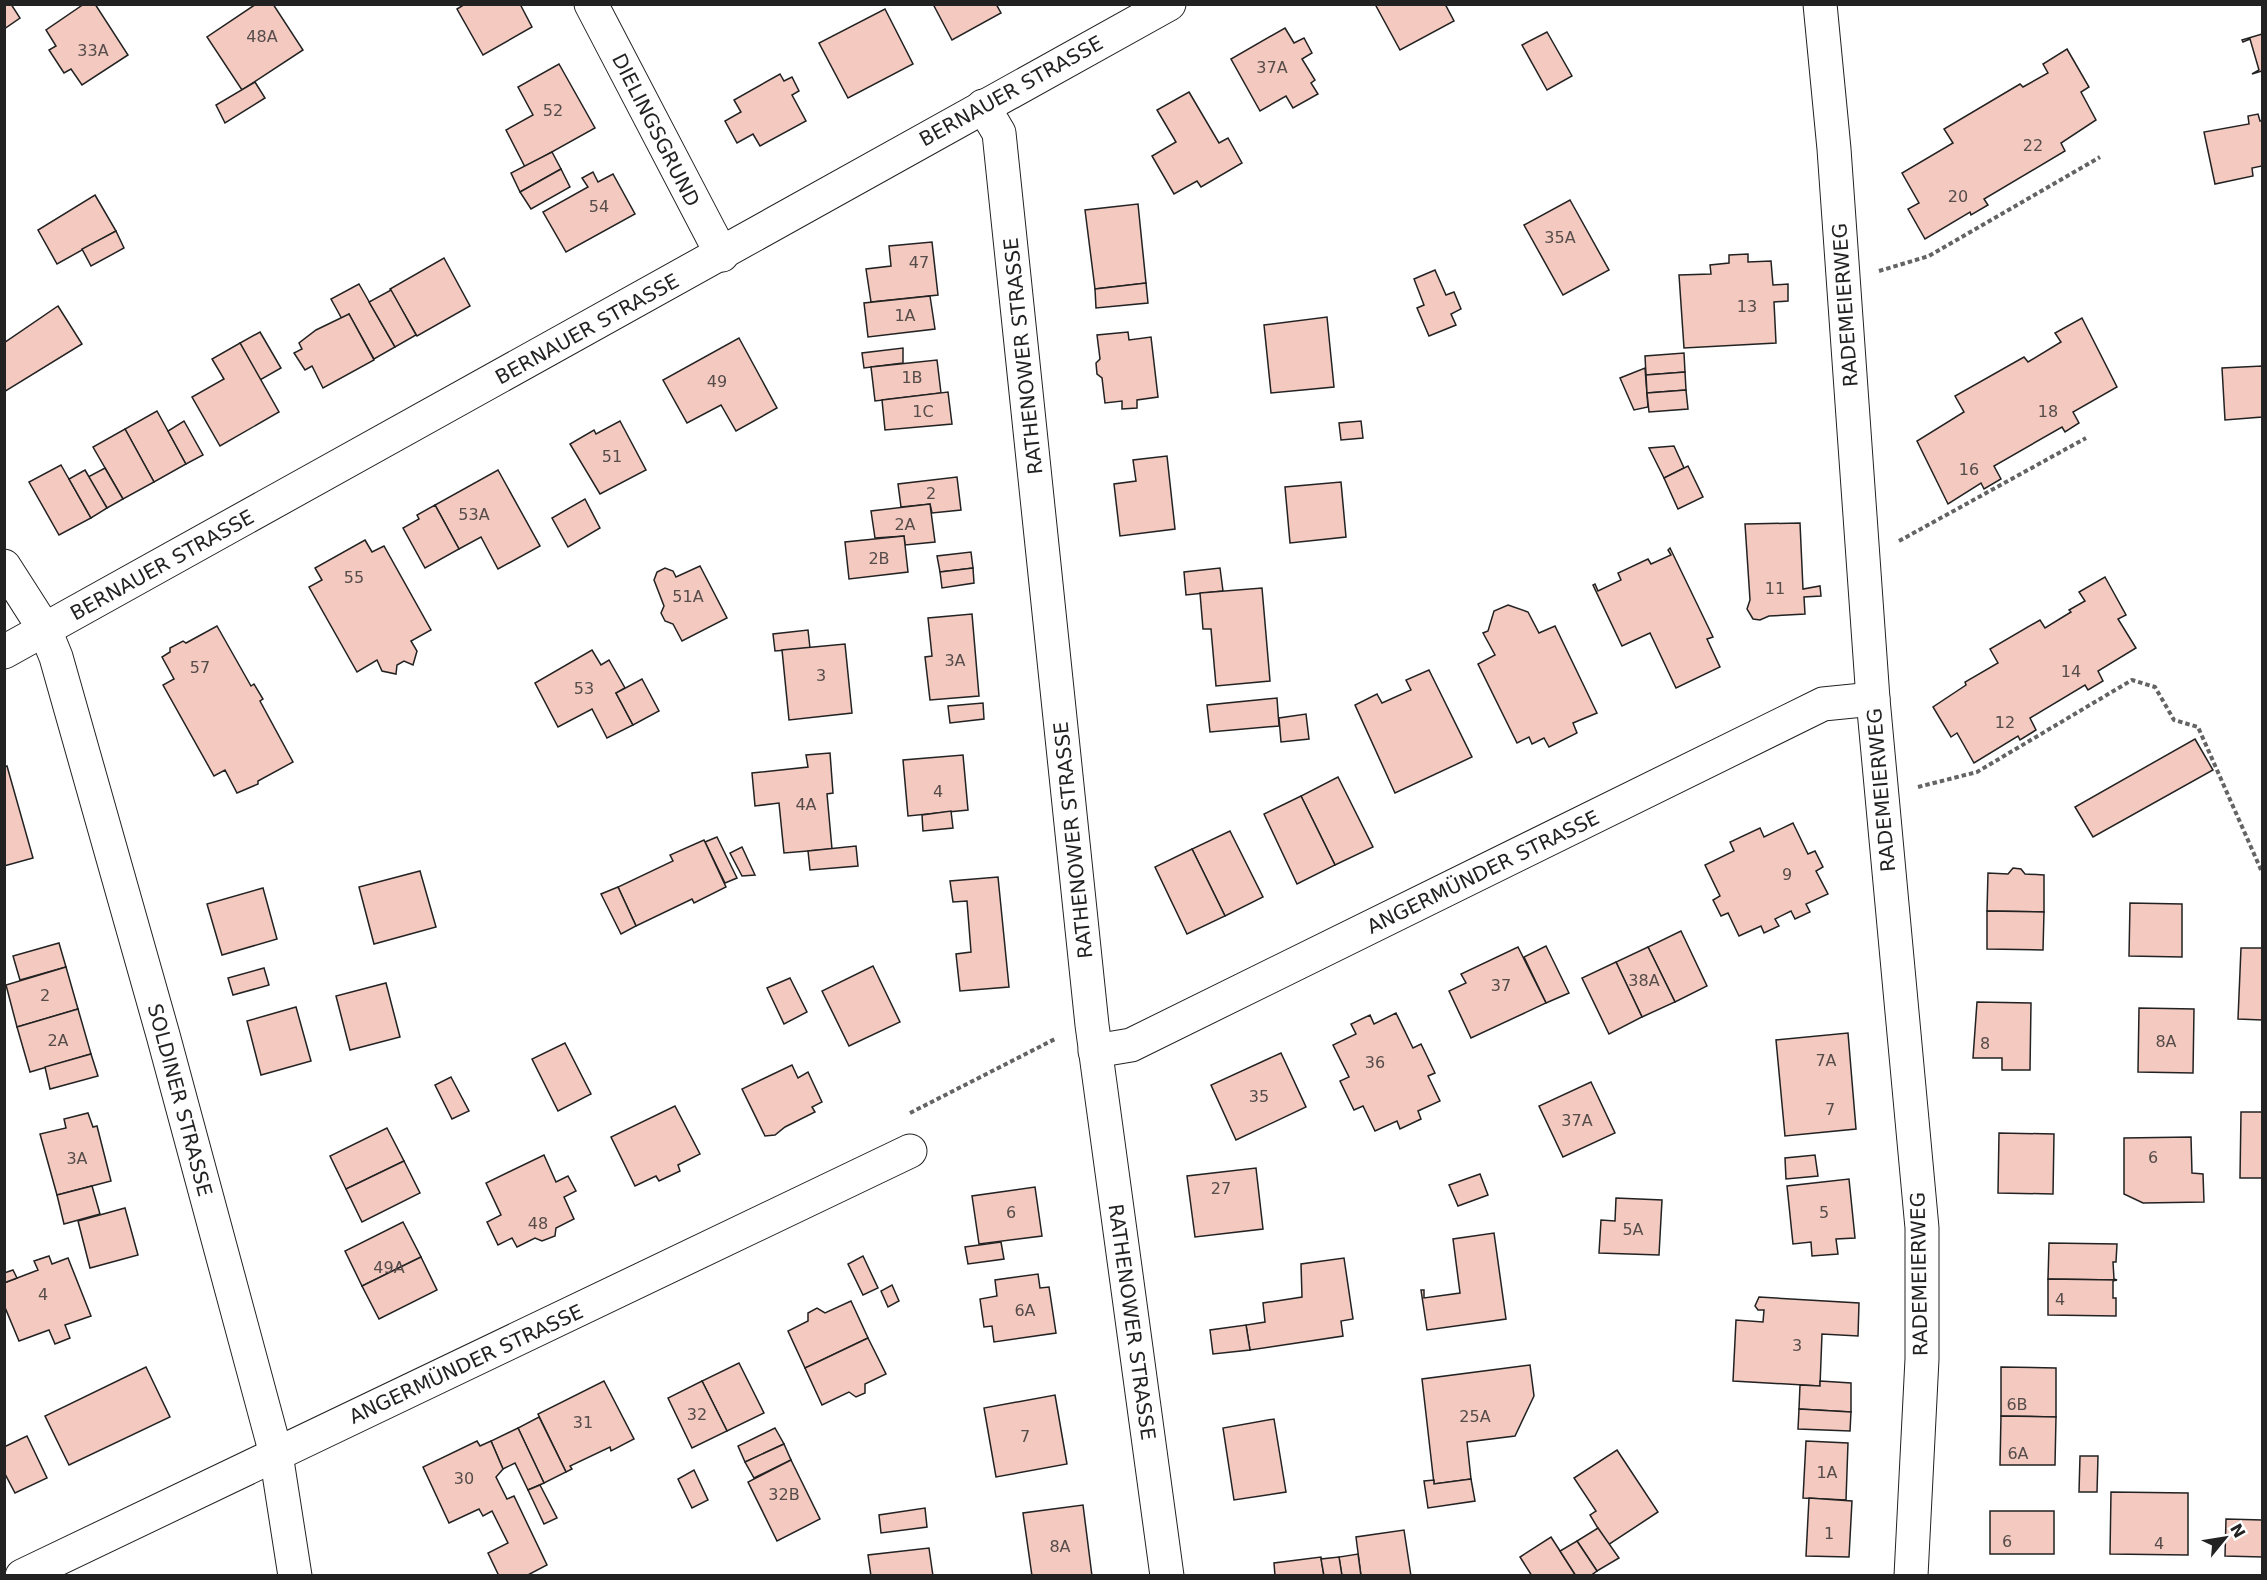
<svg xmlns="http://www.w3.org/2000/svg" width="2267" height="1580" font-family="'DejaVu Sans',sans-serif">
<rect width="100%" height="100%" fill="#fff"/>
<g fill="#f3c9c0" stroke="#222" stroke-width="1.5">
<polygon points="4,4 11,4 20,18 4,29"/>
<polygon points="84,4 95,4 128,55 82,85 71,69 64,73 49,50 56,46 46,30"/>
<polygon points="256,4 273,4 303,50 242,90 207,37"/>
<polygon points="465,4 520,4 532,27 483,55 457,9"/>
<polygon points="933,4 996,4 1001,13 952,40"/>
<polygon points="1375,4 1445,4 1454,21 1400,50"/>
<polygon points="885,9 913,64 848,98 819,43"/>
<polygon points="1285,28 1294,43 1304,38 1312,53 1302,59 1315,80 1311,83 1318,94 1293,108 1286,96 1260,111 1231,59"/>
<polygon points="1547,32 1572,76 1547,90 1522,45"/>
<polygon points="2262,34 2262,71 2252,74 2259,70 2250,39 2243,42 2242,40"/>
<polygon points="2067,49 2089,87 2081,92 2096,120 2061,143 2065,151 1984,199 1988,205 1971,215 1970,212 1925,239 1908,209 1919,203 1902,173 1953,143 1944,129 2020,84 2023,87 2048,73 2043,64"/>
<polygon points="559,64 595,128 525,167 506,130 533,115 518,87"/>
<polygon points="780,74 784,81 792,77 799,91 792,95 806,121 760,146 753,134 737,143 725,121 741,112 734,100"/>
<polygon points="255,82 265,98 225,123 216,105"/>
<polygon points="1189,92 1219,143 1228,138 1242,163 1201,187 1197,181 1174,194 1152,156 1176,142 1157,110"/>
<polygon points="2258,114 2260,121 2262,121 2262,166 2252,168 2253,176 2215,184 2204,132 2249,124 2248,116"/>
<polygon points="552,152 561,169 520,192 511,173"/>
<polygon points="561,169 570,187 531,209 520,192"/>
<polygon points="593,172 598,182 613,174 635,214 566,252 543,212 588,187 582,178"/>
<polygon points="95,195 116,231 57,264 38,230"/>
<polygon points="1570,200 1609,270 1563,295 1524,225"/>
<polygon points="1138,204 1146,283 1095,289 1085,210"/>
<polygon points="116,231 124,248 91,266 82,249"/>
<polygon points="932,242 938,295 871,302 866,269 891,266 889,246"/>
<polygon points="1748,254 1748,262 1771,261 1773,285 1788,284 1788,301 1774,302 1776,343 1684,348 1679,275 1711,274 1710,265 1729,263 1729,255"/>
<polygon points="444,258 470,306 417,336 390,289"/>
<polygon points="1435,270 1446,295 1454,292 1461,309 1451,314 1456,325 1429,336 1417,308 1424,305 1414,279"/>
<polygon points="1146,283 1148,303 1096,308 1095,289"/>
<polygon points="359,284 395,347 374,359 349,314 342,319 331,299"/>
<polygon points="391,290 416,335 395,347 369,302"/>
<polygon points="930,296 935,329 868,337 864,303"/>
<polygon points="58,306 82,344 4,392 4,343"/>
<polygon points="349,314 374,360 323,388 312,366 305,370 294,353 302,349 299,343 316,330"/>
<polygon points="1327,317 1334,387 1271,393 1264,325"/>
<polygon points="2082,318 2117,387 2073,412 2079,423 2065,432 2062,427 1994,466 2001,479 1984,489 1981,483 1948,504 1917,441 1964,412 1955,396 2024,357 2028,362 2061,342 2055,333"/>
<polygon points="260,332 281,368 260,380 240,343"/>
<polygon points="1128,332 1129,340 1151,337 1158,397 1137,400 1137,408 1122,409 1122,401 1105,403 1102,378 1097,374 1096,363 1100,359 1097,335"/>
<polygon points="739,338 777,408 736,431 721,405 687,423 663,380"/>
<polygon points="240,343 279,412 220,446 192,397 224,379 212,359"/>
<polygon points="903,348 903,363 864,368 862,353"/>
<polygon points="1684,353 1685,372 1646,375 1645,356"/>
<polygon points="937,360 941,393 875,401 871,367"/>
<polygon points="2262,366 2262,417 2225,420 2222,368"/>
<polygon points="1645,368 1648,407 1634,410 1620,378"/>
<polygon points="1685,372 1686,390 1647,393 1646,375"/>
<polygon points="1686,390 1688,409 1649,412 1647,393"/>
<polygon points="948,392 952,424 885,430 882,400"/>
<polygon points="157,411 186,464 154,482 125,429"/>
<polygon points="184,421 203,455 186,464 168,431"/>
<polygon points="620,421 646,470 600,494 570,444 594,430 596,434"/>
<polygon points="1361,421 1363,438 1341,440 1339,423"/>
<polygon points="125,429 154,482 123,499 93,447"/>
<polygon points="1674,446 1684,468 1664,478 1649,448"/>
<polygon points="1167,456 1175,529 1120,536 1114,484 1136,481 1133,460"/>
<polygon points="61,465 91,518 59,535 29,482"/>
<polygon points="1688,466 1703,497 1678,509 1664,478"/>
<polygon points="105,468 123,499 107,508 88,477"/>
<polygon points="85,470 107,508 91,518 69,479"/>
<polygon points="498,470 540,546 498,569 481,537 459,549 435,505"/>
<polygon points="957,477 961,510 932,513 930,504 901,507 898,484"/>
<polygon points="1341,482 1346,537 1290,543 1285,487"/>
<polygon points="585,499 600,528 568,547 552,518"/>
<polygon points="930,504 935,542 905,545 904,536 875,538 871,511"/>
<polygon points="435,505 459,549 425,568 403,528 419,519 417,515"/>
<polygon points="1800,523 1803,589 1820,586 1821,596 1804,597 1805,614 1769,616 1760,620 1753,619 1747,609 1750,600 1745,524"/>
<polygon points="904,536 908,572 849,579 845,542"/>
<polygon points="365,540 372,552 384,546 431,630 411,641 417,651 413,665 404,661 397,665 396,674 382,671 377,660 357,672 309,587 322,580 315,568"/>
<polygon points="1670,548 1713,637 1707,639 1720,667 1676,688 1650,633 1622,646 1593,585 1595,584 1598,591 1621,580 1618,573 1648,559 1651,564 1671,555 1668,550"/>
<polygon points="971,552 973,568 940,572 937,556"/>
<polygon points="700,566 727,618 682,641 673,624 665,621 661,613 664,606 654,580 657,572 665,568 673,571 676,577"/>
<polygon points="973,568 974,583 942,588 940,572"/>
<polygon points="1220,568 1223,591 1186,595 1184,572"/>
<polygon points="2105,577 2126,615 2118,619 2136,648 2098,671 2103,681 2088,690 2085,685 2030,718 2036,730 2020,740 2018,736 1974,763 1957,733 1951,737 1933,707 1966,685 1965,682 1998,663 1990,649 2040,620 2045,628 2071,612 2069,610 2085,601 2079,592"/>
<polygon points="1262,588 1270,681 1216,686 1211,629 1203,629 1200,593"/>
<polygon points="1508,605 1528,612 1539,633 1555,626 1597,713 1573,723 1577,733 1549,747 1544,738 1532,744 1529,737 1517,743 1478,664 1495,655 1483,633 1488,631 1494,611"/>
<polygon points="972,614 979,696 930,700 925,657 932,656 928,618"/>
<polygon points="217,626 251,686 254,684 263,699 260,701 293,762 258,781 258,784 237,793 225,770 214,776 163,685 174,679 162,657 170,652 170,648 183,641 186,643"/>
<polygon points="808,630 810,648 775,651 773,634"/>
<polygon points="845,644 852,713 789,720 782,650"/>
<polygon points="592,650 601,665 609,660 625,688 616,693 633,725 607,738 592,709 558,727 535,683"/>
<polygon points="1429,670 1472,757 1395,793 1355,705 1377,694 1382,703 1411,690 1406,680"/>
<polygon points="642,679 659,711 633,725 616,693"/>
<polygon points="1277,698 1279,726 1210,732 1207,705"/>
<polygon points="983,703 984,719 950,723 948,706"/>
<polygon points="1306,714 1309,739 1281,742 1279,718"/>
<polygon points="2195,739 2213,770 2093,837 2075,807"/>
<polygon points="830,753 833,793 827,794 832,849 784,853 779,803 755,806 752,773 808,767 806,755"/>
<polygon points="963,755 968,810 908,816 903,760"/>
<polygon points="7,766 33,858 4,866 4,767"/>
<polygon points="1338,777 1373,847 1335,865 1301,796"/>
<polygon points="1301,796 1335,865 1297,884 1264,814"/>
<polygon points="951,811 953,828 923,831 922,815"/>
<polygon points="1793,823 1808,854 1815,851 1823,867 1816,871 1828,894 1806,904 1810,912 1795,919 1791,911 1775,919 1779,926 1764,933 1761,926 1739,936 1728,913 1721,916 1713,900 1720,896 1705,865 1734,851 1730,842 1760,828 1764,837"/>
<polygon points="1230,831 1263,897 1225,916 1192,849"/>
<polygon points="717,837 737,878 725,883 705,842"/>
<polygon points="704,840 726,887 694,903 692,899 636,926 618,887 673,861 670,855"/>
<polygon points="856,846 858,866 810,870 808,851"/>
<polygon points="742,847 755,875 742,876 730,853"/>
<polygon points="1192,849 1225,916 1187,934 1155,867"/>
<polygon points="2013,868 2021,869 2025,874 2044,875 2044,912 1987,911 1988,873 2008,874"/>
<polygon points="420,871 436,927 374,944 359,887"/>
<polygon points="998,877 1009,987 960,991 956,954 971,952 967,901 953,902 950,881"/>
<polygon points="618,887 636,926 621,934 601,894"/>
<polygon points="263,888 277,939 222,955 207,904"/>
<polygon points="2130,903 2182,904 2182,957 2129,956"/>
<polygon points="1987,911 2044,912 2043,950 1987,949"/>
<polygon points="1681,931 1707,986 1675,1002 1648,947"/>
<polygon points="59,943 66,967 20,980 13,956"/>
<polygon points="1546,946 1569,993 1546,1003 1524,957"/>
<polygon points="1518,947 1546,1003 1471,1038 1449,991 1466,983 1461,974"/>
<polygon points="1648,947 1675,1002 1642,1017 1616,962"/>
<polygon points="2241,948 2262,948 2262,1020 2238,1019"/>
<polygon points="1616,962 1642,1017 1609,1034 1582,978"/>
<polygon points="873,966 900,1022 849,1046 822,991"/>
<polygon points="66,967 78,1009 17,1027 6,985"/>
<polygon points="264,968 269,985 233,995 228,978"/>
<polygon points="790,978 807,1012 784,1024 767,988"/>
<polygon points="386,983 400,1037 350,1050 336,996"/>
<polygon points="1977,1002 2031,1003 2030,1070 2002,1070 2002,1058 1973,1058"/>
<polygon points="296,1007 311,1061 261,1075 247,1021"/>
<polygon points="2139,1008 2194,1009 2193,1073 2138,1072"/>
<polygon points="78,1009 91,1054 30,1072 17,1027"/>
<polygon points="1396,1013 1413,1048 1421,1044 1435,1073 1428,1076 1440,1101 1418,1111 1421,1119 1400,1129 1397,1121 1375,1131 1363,1106 1354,1110 1340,1081 1349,1077 1333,1045 1356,1034 1351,1024 1370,1015 1374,1024"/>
<polygon points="1848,1033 1856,1129 1785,1136 1776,1040"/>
<polygon points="565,1043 591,1094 558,1111 532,1059"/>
<polygon points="1281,1053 1306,1107 1236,1140 1211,1085"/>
<polygon points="91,1054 98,1076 50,1089 45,1067"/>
<polygon points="792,1065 798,1078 808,1072 822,1102 812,1107 815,1112 785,1127 775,1135 765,1136 742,1089"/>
<polygon points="451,1077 469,1111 452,1119 435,1085"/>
<polygon points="1591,1082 1615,1133 1563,1157 1539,1106"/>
<polygon points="675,1106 700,1154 678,1165 680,1171 659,1181 656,1176 635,1186 611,1137"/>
<polygon points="2241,1112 2262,1112 2262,1178 2240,1178"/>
<polygon points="88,1113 93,1127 97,1126 111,1181 57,1195 40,1134 66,1128 64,1119"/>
<polygon points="387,1128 404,1161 346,1189 330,1156"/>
<polygon points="1999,1133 2054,1134 2053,1194 1998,1193"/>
<polygon points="2191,1137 2192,1173 2203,1174 2204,1202 2143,1203 2124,1194 2124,1138"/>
<polygon points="544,1155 556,1182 568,1176 576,1191 564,1197 574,1219 556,1228 555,1236 542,1241 535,1238 517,1247 512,1238 498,1245 487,1222 501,1215 486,1183"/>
<polygon points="1815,1155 1818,1176 1786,1179 1785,1158"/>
<polygon points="404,1161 420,1193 362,1222 346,1189"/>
<polygon points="1256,1168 1263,1229 1195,1237 1187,1176"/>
<polygon points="1480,1174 1488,1195 1458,1206 1449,1185"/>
<polygon points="1849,1179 1855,1238 1836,1239 1838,1254 1812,1256 1811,1242 1793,1244 1787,1186"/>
<polygon points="92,1186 100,1214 64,1224 57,1195"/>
<polygon points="1035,1187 1042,1236 979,1244 972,1196"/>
<polygon points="1616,1198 1662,1200 1659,1255 1599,1253 1601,1220 1615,1221"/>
<polygon points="125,1208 138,1255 90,1268 78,1221"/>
<polygon points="403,1222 421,1257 362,1286 345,1251"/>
<polygon points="1494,1233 1506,1319 1427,1330 1421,1290 1424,1290 1424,1298 1460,1293 1453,1239"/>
<polygon points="1001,1242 1004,1259 968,1264 965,1247"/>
<polygon points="2049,1243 2117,1244 2116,1262 2113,1262 2114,1279 2117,1280 2048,1279"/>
<polygon points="49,1256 52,1264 68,1258 91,1316 65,1325 70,1338 55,1344 49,1330 19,1341 4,1305 4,1283 38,1270 34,1261"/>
<polygon points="863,1256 878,1288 863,1295 848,1264"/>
<polygon points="421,1257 437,1290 379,1319 362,1286"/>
<polygon points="1344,1258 1353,1319 1341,1321 1343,1336 1250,1350 1246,1325 1265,1322 1263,1303 1302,1297 1301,1264"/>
<polygon points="13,1270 17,1278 4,1283 4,1273"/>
<polygon points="1038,1274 1040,1288 1049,1287 1056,1333 994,1342 992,1326 984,1327 980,1299 997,1296 995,1280"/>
<polygon points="2048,1279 2117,1280 2113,1281 2113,1298 2116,1298 2116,1316 2048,1315"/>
<polygon points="892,1285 899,1301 888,1307 881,1291"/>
<polygon points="1759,1297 1859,1303 1858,1336 1822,1334 1820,1386 1733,1381 1736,1320 1763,1322 1764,1310 1758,1310 1755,1306"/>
<polygon points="851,1301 868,1338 805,1368 788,1331 808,1321 808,1313 817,1308 825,1313"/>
<polygon points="1246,1325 1250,1350 1213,1354 1210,1330"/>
<polygon points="868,1338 886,1374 865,1384 865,1393 856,1397 849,1392 822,1405 805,1368"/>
<polygon points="739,1363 764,1413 727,1431 702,1381"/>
<polygon points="1530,1365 1534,1396 1515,1436 1467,1442 1471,1479 1434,1484 1422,1379"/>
<polygon points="146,1367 170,1417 69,1465 45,1416"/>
<polygon points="2001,1367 2056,1368 2056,1417 2001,1416"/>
<polygon points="604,1381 634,1439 611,1451 610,1447 570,1466 572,1469 566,1472 538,1414"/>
<polygon points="702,1381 727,1431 692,1448 668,1398"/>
<polygon points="1820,1381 1851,1383 1851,1412 1799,1409 1800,1385 1820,1386"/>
<polygon points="1055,1395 1067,1464 996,1477 984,1408"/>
<polygon points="1799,1409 1851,1412 1850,1431 1798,1429"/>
<polygon points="2001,1416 2056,1417 2055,1465 2000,1465"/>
<polygon points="539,1417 566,1472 544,1483 518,1428"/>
<polygon points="1274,1419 1286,1492 1234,1500 1223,1428"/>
<polygon points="518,1428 544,1483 528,1490 515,1463 503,1469 491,1441"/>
<polygon points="775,1428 784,1444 745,1462 738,1446"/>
<polygon points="27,1436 47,1478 15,1493 4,1472 4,1447"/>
<polygon points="477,1441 480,1446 491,1441 503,1469 496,1477 507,1499 514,1496 547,1565 526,1576 499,1576 488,1553 508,1543 492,1511 483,1516 479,1509 449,1523 423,1467"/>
<polygon points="1806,1441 1848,1443 1846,1500 1803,1498"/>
<polygon points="784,1444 791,1460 754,1478 745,1462"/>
<polygon points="1617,1450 1658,1512 1608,1545 1590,1515 1596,1511 1574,1478"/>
<polygon points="2080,1456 2098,1456 2097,1492 2079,1492"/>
<polygon points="791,1460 820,1519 777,1541 748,1482"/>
<polygon points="694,1470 708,1500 692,1508 678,1479"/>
<polygon points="1471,1479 1475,1501 1428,1508 1424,1481 1434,1480 1434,1484"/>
<polygon points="540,1485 557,1518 544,1524 528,1490"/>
<polygon points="2111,1492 2188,1493 2188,1555 2110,1554"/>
<polygon points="1809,1498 1852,1501 1849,1557 1806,1556"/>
<polygon points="1083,1505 1092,1576 1032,1576 1023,1513"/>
<polygon points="925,1508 927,1527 881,1533 879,1515"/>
<rect x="1990" y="1511" width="64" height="43"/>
<polygon points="2226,1519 2262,1520 2262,1557 2225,1556"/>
<polygon points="1598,1528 1619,1558 1597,1571 1577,1541"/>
<polygon points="1404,1530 1411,1576 1361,1576 1356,1537"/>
<polygon points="1551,1537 1560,1551 1576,1576 1532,1576 1520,1557"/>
<polygon points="1577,1541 1597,1571 1590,1576 1576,1576 1560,1551"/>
<polygon points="929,1548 933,1576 871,1576 868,1555"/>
<polygon points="1358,1554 1361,1576 1342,1576 1339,1557"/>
<polygon points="1321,1557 1324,1576 1275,1576 1274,1563"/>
<polygon points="1339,1557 1342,1576 1324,1576 1321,1559"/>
</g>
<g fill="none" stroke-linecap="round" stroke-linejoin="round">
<g stroke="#222" stroke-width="35">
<g id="minor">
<polyline points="591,4 722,255"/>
<polyline points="1820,4 1834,149 1873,699 1922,1228 1922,1359 1911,1576"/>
<polyline points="983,106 999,133 1092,1025 1167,1576"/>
<polyline points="4,566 45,630 56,657 163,1035 276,1454 295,1576"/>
<polyline points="4,652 1169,4"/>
<polyline points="1095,1051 1131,1045 1823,704 1873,699"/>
<polyline points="22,1576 910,1151"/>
</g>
</g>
<g stroke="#646464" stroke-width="4" stroke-dasharray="4.5 3" stroke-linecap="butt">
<polyline points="1879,271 1929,256 2100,157"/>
<polyline points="1899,541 2086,438"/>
<polyline points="1918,787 1977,772 2132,680 2155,687 2174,720 2198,727 2262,872"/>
<polyline points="910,1113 1055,1039"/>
</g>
<use href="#minor" stroke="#fff" stroke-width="33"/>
</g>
<g text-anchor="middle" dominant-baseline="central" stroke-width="4.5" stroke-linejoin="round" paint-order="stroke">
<g font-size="16" fill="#564c4a">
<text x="262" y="36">48A</text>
<text x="93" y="50">33A</text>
<text x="1272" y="67">37A</text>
<text x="553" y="110">52</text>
<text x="2033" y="145">22</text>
<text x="1958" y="196">20</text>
<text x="599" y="206">54</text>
<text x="1560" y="237">35A</text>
<text x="919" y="262">47</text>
<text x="1747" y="306">13</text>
<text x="905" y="315">1A</text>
<text x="912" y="377">1B</text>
<text x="717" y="381">49</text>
<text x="923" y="411">1C</text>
<text x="2048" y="411">18</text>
<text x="612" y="456">51</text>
<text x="1969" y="469">16</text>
<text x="931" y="493">2</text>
<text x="474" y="514">53A</text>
<text x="905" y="524">2A</text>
<text x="879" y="558">2B</text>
<text x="354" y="577">55</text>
<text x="1775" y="588">11</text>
<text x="688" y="596">51A</text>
<text x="955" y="660">3A</text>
<text x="200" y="667">57</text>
<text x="2071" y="671">14</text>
<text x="821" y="675">3</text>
<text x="584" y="688">53</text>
<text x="2005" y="722">12</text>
<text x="938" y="791">4</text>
<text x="806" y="804">4A</text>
<text x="1787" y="874">9</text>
<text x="1644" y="980">38A</text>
<text x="1501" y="985">37</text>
<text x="45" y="995">2</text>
<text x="58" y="1040">2A</text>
<text x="2166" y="1041">8A</text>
<text x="1985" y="1043">8</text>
<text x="1826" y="1060">7A</text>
<text x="1375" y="1062">36</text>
<text x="1259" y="1096">35</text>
<text x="1830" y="1109">7</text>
<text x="1577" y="1120">37A</text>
<text x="2153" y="1157">6</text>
<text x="77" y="1158">3A</text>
<text x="1221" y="1188">27</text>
<text x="1011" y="1212">6</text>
<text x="1824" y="1212">5</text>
<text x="538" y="1223">48</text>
<text x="1633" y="1229">5A</text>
<text x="389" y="1267">49A</text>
<text x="43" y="1294">4</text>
<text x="2060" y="1299">4</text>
<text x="1025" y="1310">6A</text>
<text x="1797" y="1345">3</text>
<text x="2017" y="1404">6B</text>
<text x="697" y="1414">32</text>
<text x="1475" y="1416">25A</text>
<text x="583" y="1422">31</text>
<text x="1025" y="1436">7</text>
<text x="2018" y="1453">6A</text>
<text x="1827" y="1472">1A</text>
<text x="464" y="1478">30</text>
<text x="784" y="1494">32B</text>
<text x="1829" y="1533">1</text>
<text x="2007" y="1541">6</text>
<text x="2159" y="1543">4</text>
<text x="1060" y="1546">8A</text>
</g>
<g font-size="20" fill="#222" stroke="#fff">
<text transform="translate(1011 91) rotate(-29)">BERNAUER STRASSE</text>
<text transform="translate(656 130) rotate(63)">DIELINGSGRUND</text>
<text transform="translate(1845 305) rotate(-94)">RADEMEIERWEG</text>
<text transform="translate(587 329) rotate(-29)">BERNAUER STRASSE</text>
<text transform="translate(1023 356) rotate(-96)">RATHENOWER STRASSE</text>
<text transform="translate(162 565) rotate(-29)">BERNAUER STRASSE</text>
<text transform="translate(1881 790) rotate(-95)">RADEMEIERWEG</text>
<text transform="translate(1073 840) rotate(-96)">RATHENOWER STRASSE</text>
<text transform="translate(1483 872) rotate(-26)">ANGERMÜNDER STRASSE</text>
<text transform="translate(180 1100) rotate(75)">SOLDINER STRASSE</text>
<text transform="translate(1919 1274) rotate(-91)">RADEMEIERWEG</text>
<text transform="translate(1132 1322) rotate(82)">RATHENOWER STRASSE</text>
<text transform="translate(466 1364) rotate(-25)">ANGERMÜNDER STRASSE</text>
</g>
</g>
<rect width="2267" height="1580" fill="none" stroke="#222222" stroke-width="12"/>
<g transform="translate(2225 1538) rotate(60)" stroke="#ffffff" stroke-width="4.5" paint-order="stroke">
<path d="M0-4.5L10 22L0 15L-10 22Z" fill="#222222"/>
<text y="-9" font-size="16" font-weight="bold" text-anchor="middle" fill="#222222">N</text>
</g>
</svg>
